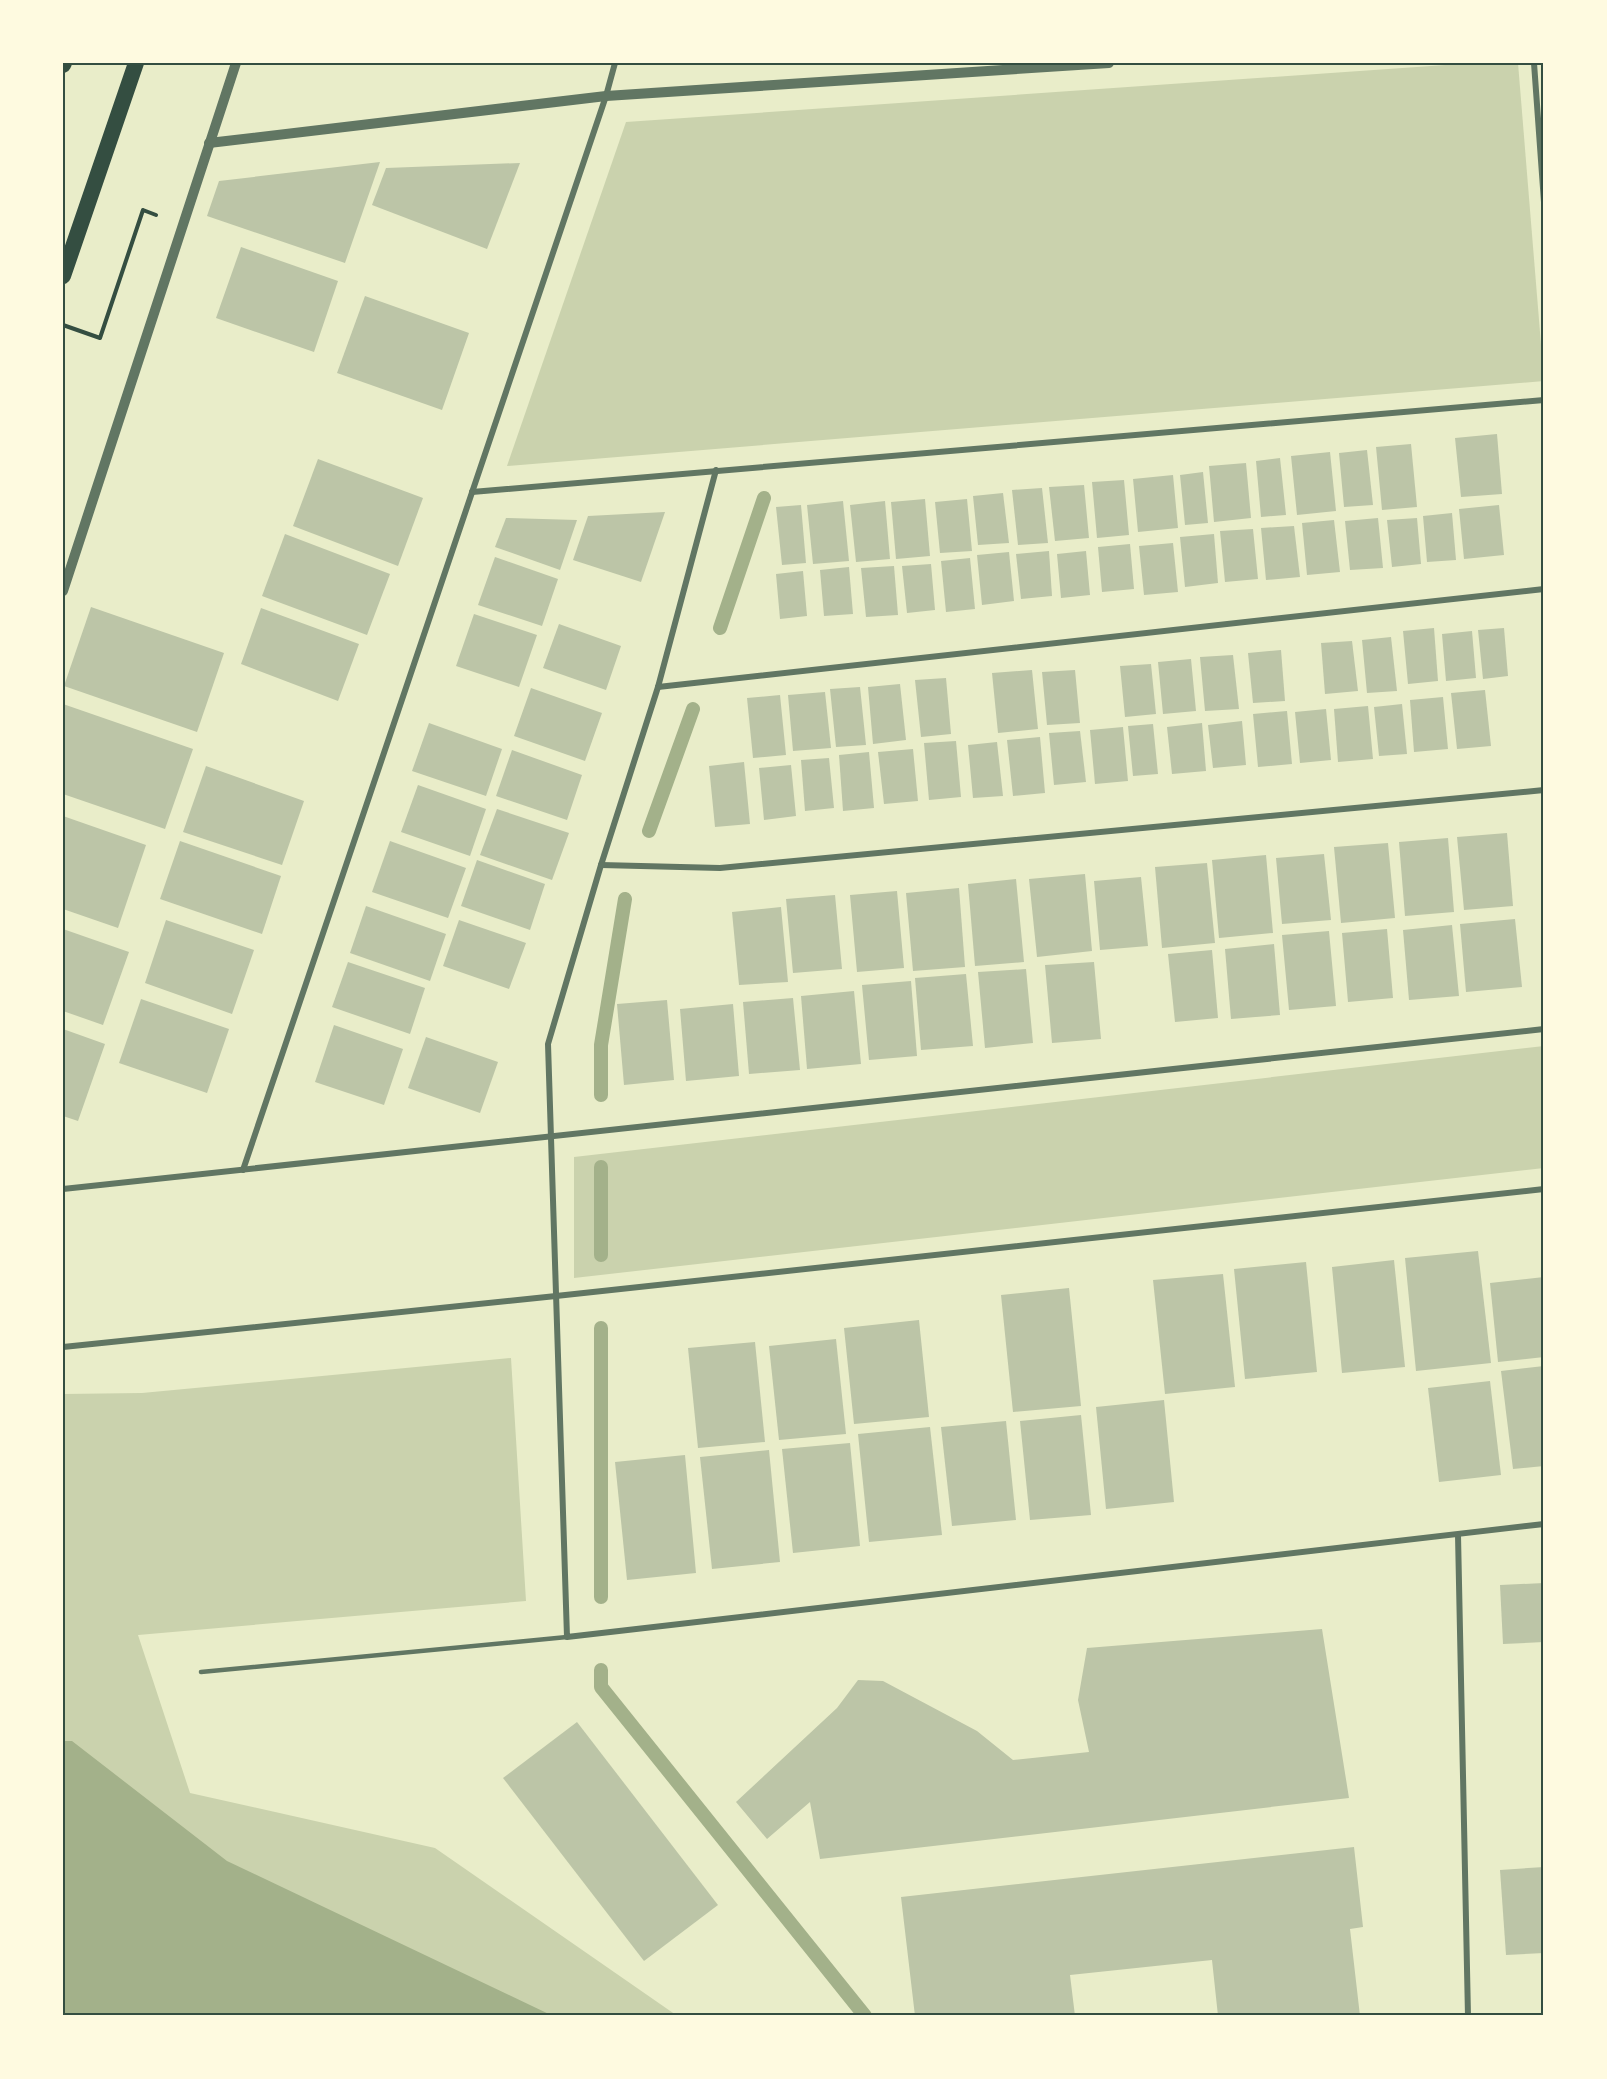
<svg xmlns="http://www.w3.org/2000/svg" width="1607" height="2079" font-family="'Space Grotesk',sans-serif">
<rect width="100%" height="100%" fill="#e9edc9"/>
<g fill="#cad2ad">
<polygon points="1474,63 1518,63 1544,381 507,466 626,122"/>
<polygon points="1544,1046 1544,1168 574,1278 574,1157"/>
<polygon points="511,1358 526,1601 138,1635 190,1793 435,1848 676,2015 682,2016 63,2016 63,1394 142,1393"/>
</g>
<polygon fill="#a3b18a" points="63,1741 72,1741 227,1861 553,2016 63,2016"/>
<g fill="none" stroke-linecap="round" stroke-linejoin="round">
<g stroke="#a3b18a" stroke-width="14">
<polyline points="720,628 764,498"/>
<polyline points="649,831 693,709"/>
<polyline points="601,1095 601,1045 625,899"/>
<polyline points="601,1255 601,1167"/>
<polyline points="601,1597 601,1328"/>
<polyline points="601,1670 601,1687 865,2016"/>
</g>
</g>
<g fill="#bcc5a7">
<polygon points="380,162 345,263 207,216 219,181"/>
<polygon points="520,163 487,249 372,205 386,168"/>
<polygon points="241,247 338,281 314,352 216,318"/>
<polygon points="365,296 469,333 442,410 337,373"/>
<polygon points="1497,434 1502,494 1461,497 1455,438"/>
<polygon points="1411,444 1417,507 1382,510 1376,447"/>
<polygon points="1367,450 1373,505 1344,507 1339,453"/>
<polygon points="1330,452 1336,511 1297,515 1291,456"/>
<polygon points="1280,458 1286,515 1261,517 1256,461"/>
<polygon points="318,459 423,498 398,566 293,526"/>
<polygon points="1246,463 1251,518 1214,522 1209,466"/>
<polygon points="1203,472 1208,523 1185,525 1180,475"/>
<polygon points="1173,475 1178,528 1138,532 1133,479"/>
<polygon points="1124,480 1129,535 1097,538 1092,482"/>
<polygon points="1084,485 1089,538 1055,541 1049,487"/>
<polygon points="1042,488 1048,543 1018,545 1012,490"/>
<polygon points="1003,493 1009,543 978,545 973,496"/>
<polygon points="925,499 930,556 896,559 891,502"/>
<polygon points="967,499 972,551 940,553 935,502"/>
<polygon points="843,501 849,561 813,564 807,505"/>
<polygon points="885,501 890,559 856,562 850,505"/>
<polygon points="801,505 806,563 782,565 776,507"/>
<polygon points="1499,505 1504,555 1464,559 1459,509"/>
<polygon points="665,512 641,582 573,560 588,516"/>
<polygon points="1452,513 1456,560 1427,562 1423,516"/>
<polygon points="506,518 577,520 560,570 495,547"/>
<polygon points="1378,518 1383,568 1350,570 1345,521"/>
<polygon points="1417,518 1421,564 1392,567 1387,520"/>
<polygon points="1334,520 1340,572 1307,575 1302,523"/>
<polygon points="1294,526 1300,577 1266,580 1261,528"/>
<polygon points="1253,529 1258,579 1225,582 1220,531"/>
<polygon points="285,534 390,574 367,635 262,596"/>
<polygon points="1214,534 1218,583 1185,587 1180,537"/>
<polygon points="1173,543 1178,592 1144,595 1139,546"/>
<polygon points="1130,544 1134,589 1102,592 1098,547"/>
<polygon points="1049,551 1052,596 1021,599 1016,554"/>
<polygon points="1086,551 1090,595 1061,598 1057,554"/>
<polygon points="1009,552 1014,601 982,605 977,555"/>
<polygon points="495,557 558,579 542,626 478,605"/>
<polygon points="970,558 975,609 946,612 941,561"/>
<polygon points="931,564 935,610 907,613 902,566"/>
<polygon points="894,566 898,615 866,617 861,568"/>
<polygon points="849,567 853,614 824,616 820,570"/>
<polygon points="803,571 807,616 780,619 776,574"/>
<polygon points="91,607 224,653 197,732 64,686"/>
<polygon points="261,608 359,644 338,701 241,664"/>
<polygon points="474,614 537,635 519,687 456,666"/>
<polygon points="559,624 621,646 606,690 543,668"/>
<polygon points="1434,628 1438,681 1408,684 1403,631"/>
<polygon points="1504,628 1508,676 1483,679 1478,630"/>
<polygon points="1472,631 1476,678 1446,681 1442,634"/>
<polygon points="1391,637 1397,691 1367,693 1362,640"/>
<polygon points="1352,641 1358,691 1325,694 1321,643"/>
<polygon points="1281,650 1285,701 1253,703 1248,653"/>
<polygon points="1233,655 1239,709 1205,711 1200,657"/>
<polygon points="1191,659 1196,711 1163,714 1158,662"/>
<polygon points="1151,664 1156,714 1125,717 1120,666"/>
<polygon points="1032,670 1038,729 998,733 992,673"/>
<polygon points="1075,670 1080,723 1047,725 1042,672"/>
<polygon points="946,678 951,734 921,737 915,680"/>
<polygon points="900,684 906,740 873,744 868,687"/>
<polygon points="860,687 866,745 836,747 830,689"/>
<polygon points="531,688 602,713 585,761 514,736"/>
<polygon points="1485,690 1491,746 1457,749 1451,693"/>
<polygon points="825,692 831,748 793,751 788,695"/>
<polygon points="780,695 786,755 753,758 747,698"/>
<polygon points="1443,697 1448,749 1414,752 1410,700"/>
<polygon points="63,704 193,749 165,829 63,794"/>
<polygon points="1402,704 1407,754 1379,756 1374,707"/>
<polygon points="1368,706 1373,759 1338,762 1334,709"/>
<polygon points="1326,709 1331,760 1300,763 1295,712"/>
<polygon points="1287,711 1292,764 1258,767 1253,714"/>
<polygon points="1242,721 1246,765 1213,768 1208,725"/>
<polygon points="429,723 502,749 486,796 412,771"/>
<polygon points="1202,723 1206,771 1172,774 1167,727"/>
<polygon points="1153,724 1158,774 1133,776 1128,726"/>
<polygon points="1123,727 1128,781 1095,784 1090,730"/>
<polygon points="1080,731 1086,782 1054,785 1049,733"/>
<polygon points="1040,737 1045,793 1013,796 1007,740"/>
<polygon points="956,741 961,797 929,800 924,743"/>
<polygon points="997,742 1003,796 973,798 968,745"/>
<polygon points="913,749 918,801 884,804 878,752"/>
<polygon points="512,750 582,775 567,820 496,796"/>
<polygon points="869,752 874,808 843,811 839,755"/>
<polygon points="829,758 834,808 805,811 801,760"/>
<polygon points="744,762 750,824 715,827 709,766"/>
<polygon points="791,765 796,816 764,820 759,768"/>
<polygon points="206,766 304,801 282,865 183,832"/>
<polygon points="418,785 486,809 470,856 401,832"/>
<polygon points="497,809 569,833 552,880 480,855"/>
<polygon points="63,816 146,845 118,928 63,909"/>
<polygon points="1507,833 1513,906 1464,910 1457,837"/>
<polygon points="1448,838 1454,912 1405,916 1399,842"/>
<polygon points="180,841 281,876 262,934 160,899"/>
<polygon points="390,841 466,868 448,918 372,892"/>
<polygon points="1388,843 1395,918 1341,923 1334,847"/>
<polygon points="1324,854 1331,920 1282,924 1276,858"/>
<polygon points="1266,855 1273,933 1219,938 1212,860"/>
<polygon points="477,860 545,884 530,930 461,906"/>
<polygon points="1207,863 1215,943 1162,948 1155,867"/>
<polygon points="1085,874 1092,951 1037,957 1029,879"/>
<polygon points="1141,877 1148,946 1100,950 1094,881"/>
<polygon points="1016,879 1024,962 975,966 968,884"/>
<polygon points="959,888 965,967 913,971 906,893"/>
<polygon points="897,891 904,968 857,972 850,895"/>
<polygon points="835,895 842,969 793,973 786,899"/>
<polygon points="366,906 446,934 430,981 350,953"/>
<polygon points="781,907 788,982 739,985 732,912"/>
<polygon points="1515,919 1522,987 1466,992 1460,924"/>
<polygon points="166,920 254,950 232,1014 145,983"/>
<polygon points="459,920 526,943 509,989 443,966"/>
<polygon points="1452,925 1459,996 1409,1000 1403,930"/>
<polygon points="63,929 129,952 103,1025 63,1011"/>
<polygon points="1387,929 1393,998 1348,1002 1342,933"/>
<polygon points="1329,931 1336,1006 1289,1010 1282,935"/>
<polygon points="1274,944 1280,1015 1231,1019 1225,949"/>
<polygon points="1212,950 1218,1018 1175,1022 1168,954"/>
<polygon points="348,962 425,988 410,1034 332,1007"/>
<polygon points="1094,962 1101,1039 1052,1043 1045,965"/>
<polygon points="1026,969 1033,1043 985,1048 978,972"/>
<polygon points="966,974 973,1046 921,1050 915,978"/>
<polygon points="911,981 917,1056 869,1060 862,985"/>
<polygon points="854,991 861,1064 807,1069 801,996"/>
<polygon points="793,998 800,1070 749,1074 743,1002"/>
<polygon points="141,999 229,1029 207,1093 119,1063"/>
<polygon points="667,1000 674,1080 624,1085 617,1004"/>
<polygon points="733,1004 739,1076 686,1081 680,1009"/>
<polygon points="334,1025 403,1049 384,1105 315,1082"/>
<polygon points="63,1029 105,1044 78,1121 63,1116"/>
<polygon points="426,1037 498,1062 480,1113 408,1088"/>
<polygon points="1478,1251 1491,1363 1416,1371 1405,1258"/>
<polygon points="1394,1260 1405,1367 1342,1373 1332,1267"/>
<polygon points="1306,1262 1317,1372 1245,1379 1234,1269"/>
<polygon points="1223,1274 1235,1387 1165,1394 1153,1280"/>
<polygon points="1544,1277 1544,1357 1498,1362 1490,1283"/>
<polygon points="1069,1288 1081,1406 1013,1412 1001,1295"/>
<polygon points="919,1320 929,1417 854,1424 844,1328"/>
<polygon points="836,1339 846,1434 779,1440 769,1346"/>
<polygon points="755,1342 765,1442 698,1448 688,1348"/>
<polygon points="1544,1366 1544,1466 1513,1469 1501,1371"/>
<polygon points="1490,1381 1501,1475 1439,1482 1428,1388"/>
<polygon points="1164,1400 1174,1502 1106,1509 1096,1407"/>
<polygon points="1081,1415 1091,1515 1030,1520 1020,1421"/>
<polygon points="1006,1421 1016,1520 952,1526 941,1427"/>
<polygon points="930,1427 942,1535 869,1542 858,1434"/>
<polygon points="850,1443 860,1546 793,1553 782,1449"/>
<polygon points="769,1450 780,1562 712,1569 700,1457"/>
<polygon points="685,1455 696,1573 627,1580 615,1462"/>
<polygon points="1544,1583 1544,1642 1503,1644 1500,1585"/>
<polygon points="1322,1629 1349,1798 820,1859 810,1802 767,1839 736,1802 837,1708 858,1680 883,1681 977,1731 1013,1760 1089,1752 1078,1700 1087,1648"/>
<polygon points="577,1722 718,1905 644,1961 503,1778"/>
<polygon points="1354,1847 1363,1927 1350,1929 1360,2016 1218,2016 1212,1960 1070,1975 1075,2016 915,2016 901,1897"/>
<polygon points="1544,1867 1544,1953 1506,1955 1500,1870"/>
</g>
<g fill="none" stroke-linecap="round" stroke-linejoin="round">
<polyline stroke="#344e41" stroke-width="4" points="63,325 100,338 143,210 156,215"/>
<polyline stroke="#617663" stroke-width="4.5" points="201,1672 567,1637"/>
<g stroke="#617663" stroke-width="6">
<polyline points="1534,63 1544,202"/>
<polyline points="716,470 658,687 601,865 548,1044 567,1637 1544,1524"/>
<polyline points="472,492 1544,400"/>
<polyline points="658,687 1544,589"/>
<polyline points="601,865 720,868 1544,790"/>
<polyline points="243,1170 606,96 615,63"/>
<polyline points="63,1189 1544,1029"/>
<polyline points="63,1347 556,1296 1544,1189"/>
<polyline points="1458,1535 1468,2016"/>
</g>
<g stroke="#617663" stroke-width="10">
<polyline points="209,143 606,96 1109,63"/>
<polyline points="63,591 236,63"/>
</g>
<g stroke="#344e41" stroke-width="16">
<polyline points="63,65 64,63"/>
<polyline points="63,276 136,63"/>
</g>
</g>
<rect width="1607" height="2079" fill="none" stroke="#fefae0" stroke-width="129"/>
<rect x="64" y="64" width="1478" height="1950" fill="none" stroke="#344e41" stroke-width="2"/>
</svg>
